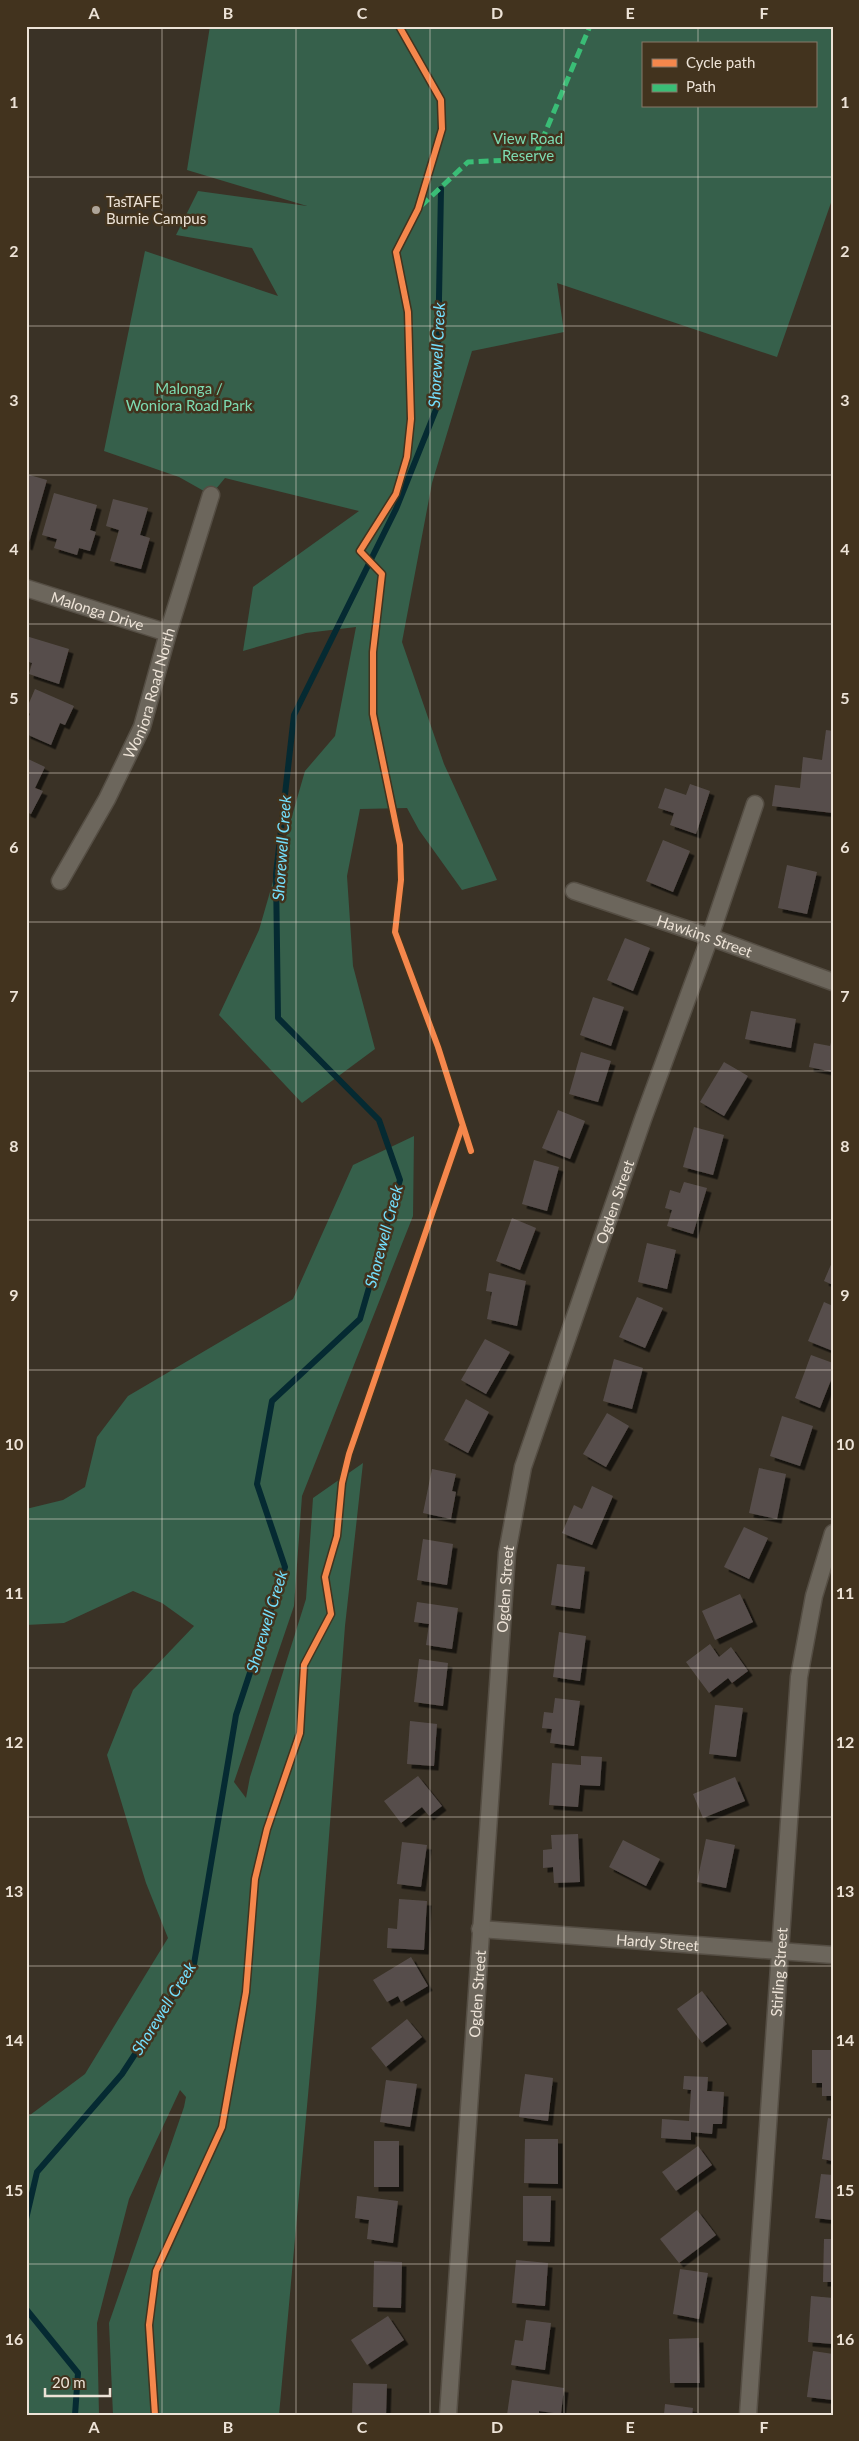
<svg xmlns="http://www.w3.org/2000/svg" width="859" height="2441" font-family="Lato,sans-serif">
<defs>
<filter id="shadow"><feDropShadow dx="4.5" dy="4.5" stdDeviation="0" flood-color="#0009"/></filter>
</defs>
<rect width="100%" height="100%" fill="#3a3226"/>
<g fill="#36604b" fill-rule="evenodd">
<path d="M210,26H833V197L777,357L557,283L564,332L472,351L432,483L402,642L444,764L497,880L462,890L419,830L407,808L360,809L347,876L353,966L375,1049L302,1103L219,1015L259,930L305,771L335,736L356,627L306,633L243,651L253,587L359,511L225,478L211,495L179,477L104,451L145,251L278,296L252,248L176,235L198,191L307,206L187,170ZM643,44H815V106H643Z"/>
<polygon points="414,1136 413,1216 302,1496 294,1606 234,1782 246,1798 250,1777 306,1599 313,1498 363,1463 345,1626 316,2007 279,2415 113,2415 109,2323 184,2107 186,2097 180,2090 129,2199 97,2323 99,2415 26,2415 26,2118 85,2074 168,1938 146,1883 107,1755 133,1690 194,1626 162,1603 133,1591 64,1623 26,1625 26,1509 63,1500 85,1487 97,1437 128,1396 293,1299 353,1165"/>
</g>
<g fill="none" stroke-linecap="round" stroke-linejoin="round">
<g stroke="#052a32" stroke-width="6">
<polyline points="26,2219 37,2172 122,2074 194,1964 236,1715 285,1567 257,1484 272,1401 360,1319 400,1180 379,1120 278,1018 276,874 294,715 396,509 437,407 441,189"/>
<polyline points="26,2309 78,2373 75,2415"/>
</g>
</g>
<g fill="#574e4b" filter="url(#shadow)">
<polygon points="26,474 47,480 28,546 26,545"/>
<polygon points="54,493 97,505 90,530 96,532 90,551 79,548 77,555 54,548 57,539 42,535"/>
<polygon points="113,499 148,508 140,535 150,538 141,569 110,561 119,530 106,526"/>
<polygon points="26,636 69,649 59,684 29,674 32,663 26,661"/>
<polygon points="35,689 74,706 65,725 60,723 51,745 26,734 26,723 30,714 26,710"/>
<polygon points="826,730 833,731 833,813 772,806 775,785 800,788 803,757 822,760"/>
<polygon points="26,758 45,767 35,788 43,791 31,814 26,812"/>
<polygon points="690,784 710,791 696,834 670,825 674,813 658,808 665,788 686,795"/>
<polygon points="663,840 690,851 673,892 646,881"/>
<polygon points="787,865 817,872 807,914 778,908"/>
<polygon points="625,938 650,948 633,991 607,980"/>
<polygon points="593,997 624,1007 611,1046 580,1035"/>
<polygon points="751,1011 796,1019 791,1048 745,1039"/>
<polygon points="833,1035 833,1072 809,1067 814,1043 830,1046"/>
<polygon points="581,1052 611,1061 598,1102 569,1094"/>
<polygon points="724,1062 748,1076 724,1116 700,1102"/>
<polygon points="558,1110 585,1121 570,1159 542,1148"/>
<polygon points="694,1127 724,1135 713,1175 683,1167"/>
<polygon points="534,1160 559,1167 547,1211 522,1204"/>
<polygon points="684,1182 707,1188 693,1234 667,1226 672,1210 665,1208 670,1190 680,1193"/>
<polygon points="512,1218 536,1228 520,1270 496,1261"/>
<polygon points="647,1243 676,1250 667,1289 638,1282"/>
<polygon points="833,1260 833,1285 824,1281"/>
<polygon points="489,1273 526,1281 517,1326 487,1319 492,1292 486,1291"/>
<polygon points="637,1297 663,1308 645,1348 619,1337"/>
<polygon points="824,1302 833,1306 833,1351 808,1341"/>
<polygon points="485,1339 510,1352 486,1394 461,1380"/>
<polygon points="811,1355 833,1363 833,1375 820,1408 795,1398"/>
<polygon points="614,1359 643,1368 632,1409 603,1401"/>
<polygon points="466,1399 489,1412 468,1453 444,1440"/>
<polygon points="607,1413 629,1426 606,1467 583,1454"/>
<polygon points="782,1416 813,1426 800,1466 770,1456"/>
<polygon points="759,1468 786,1474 777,1519 749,1513"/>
<polygon points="432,1469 456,1474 452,1491 456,1492 451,1519 423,1513"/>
<polygon points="592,1486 613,1496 592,1545 562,1533 574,1505 582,1509"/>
<polygon points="744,1527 768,1538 749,1579 724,1567"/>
<polygon points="423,1539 453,1544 447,1585 417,1580"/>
<polygon points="557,1564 585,1567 580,1609 551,1605"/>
<polygon points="740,1594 753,1622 715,1640 702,1611"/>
<polygon points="417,1602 458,1608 452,1649 426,1645 429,1624 414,1622"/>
<polygon points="559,1632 586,1636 580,1681 553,1677"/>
<polygon points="710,1644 719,1657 731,1647 748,1671 732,1683 728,1678 709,1693 686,1662"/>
<polygon points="419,1659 448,1663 443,1706 414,1702"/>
<polygon points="555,1698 580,1701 574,1746 550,1743 552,1729 542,1728 544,1712 553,1713"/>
<polygon points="715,1705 743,1708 736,1757 709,1754"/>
<polygon points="410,1721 437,1724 434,1766 407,1764"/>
<polygon points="581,1756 602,1757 600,1786 580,1785 578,1807 549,1805 552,1763 581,1765"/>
<polygon points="418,1776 442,1806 429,1816 422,1807 401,1823 384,1801"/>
<polygon points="735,1777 745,1801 703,1818 693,1794"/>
<polygon points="578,1834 580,1882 554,1883 553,1867 543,1868 543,1850 552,1849 551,1835"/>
<polygon points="706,1839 735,1845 726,1888 697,1882"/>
<polygon points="623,1840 660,1859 646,1886 609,1867"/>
<polygon points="402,1842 427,1845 421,1887 397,1884"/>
<polygon points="399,1899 427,1901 424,1950 387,1948 388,1928 397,1929"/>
<polygon points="411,1957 428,1986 401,2002 398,1996 387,2002 373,1980"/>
<polygon points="702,1991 727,2024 702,2043 677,2009"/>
<polygon points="407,2019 422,2037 386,2067 371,2048"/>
<polygon points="812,2050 833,2050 833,2096 822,2096 822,2083 812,2083"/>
<polygon points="525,2074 553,2078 548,2121 519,2117"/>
<polygon points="684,2076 708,2077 707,2091 724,2092 722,2124 713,2124 712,2134 691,2132 691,2140 661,2138 662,2119 689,2121 691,2090 683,2089"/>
<polygon points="386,2080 417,2084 410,2127 380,2122"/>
<polygon points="828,2118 833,2119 833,2161 822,2159"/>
<polygon points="525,2139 558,2139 558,2184 524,2183"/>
<rect x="374" y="2141" width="25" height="46"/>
<polygon points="698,2146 712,2165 676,2191 662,2172"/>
<polygon points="821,2174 833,2175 833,2220 815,2218"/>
<polygon points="357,2196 398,2201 393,2243 367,2239 369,2220 355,2218"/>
<polygon points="523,2196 551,2196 550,2242 523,2241"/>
<polygon points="697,2210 716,2235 679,2263 660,2239"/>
<polygon points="824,2239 833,2239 833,2282 823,2282"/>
<polygon points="516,2260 548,2263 545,2306 512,2303"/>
<polygon points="374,2261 402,2262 401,2308 373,2307"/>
<polygon points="680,2269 708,2273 699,2319 673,2314"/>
<polygon points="811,2296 833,2298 833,2344 808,2342"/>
<polygon points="388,2316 404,2340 367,2365 351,2340"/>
<polygon points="526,2320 551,2323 545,2370 511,2365 515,2340 523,2341"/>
<polygon points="699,2338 700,2383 670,2383 669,2339"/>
<polygon points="813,2351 833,2354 833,2400 807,2397"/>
<polygon points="512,2380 564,2388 561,2414 539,2411 539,2415 507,2415"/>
<polygon points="353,2383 387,2384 386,2415 352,2415"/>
<polygon points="665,2404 693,2408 692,2415 664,2415"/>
</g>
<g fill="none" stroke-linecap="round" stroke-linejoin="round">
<g stroke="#554e44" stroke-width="19">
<g id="street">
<path id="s1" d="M26,588L168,633"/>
<path id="s2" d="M60,881L107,799L142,727L168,633L211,495"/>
<path id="s3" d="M574,891L710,937L833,982"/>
<path id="s4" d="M480,1929L833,1955"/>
<path id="s5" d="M448,2415L507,1553L523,1467L643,1119L710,937L755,804"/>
<path id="s6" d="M748,2415L799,1677L814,1596L833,1533"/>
</g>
</g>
<use href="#street" stroke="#6c665c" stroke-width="16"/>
<polyline stroke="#3abd76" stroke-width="5" stroke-dasharray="10 5" stroke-linecap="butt" points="421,206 468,162 534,159 590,26"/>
<g stroke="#42331e" stroke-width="9">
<g id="cycleway">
<polyline points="399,26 441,100 442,129 418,209 396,252 408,312 411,419 407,457 396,494 360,551 382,574 373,652 373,714 400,845 401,880 395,932 438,1047 471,1151"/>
<polyline points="155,2415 149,2325 156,2271 222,2127 246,1992 255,1879 267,1829 300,1733 304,1665 331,1614 325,1577 337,1536 342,1483 349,1454 462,1127"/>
</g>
</g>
<use href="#cycleway" stroke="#f5874c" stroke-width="6"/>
</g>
<path fill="none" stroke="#ede3d7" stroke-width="1" stroke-opacity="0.55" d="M162,26V2415M296,26V2415M430,26V2415M564,26V2415M698,26V44M698,106V2415M26,177H833M26,326H833M26,475H833M26,624H833M26,773H833M26,922H833M26,1071H833M26,1220H833M26,1370H833M26,1519H833M26,1668H833M26,1817H833M26,1966H833M26,2115H833M26,2264H833"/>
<circle fill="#aea599" stroke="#42331e" stroke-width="2" cx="96" cy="210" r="5"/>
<g text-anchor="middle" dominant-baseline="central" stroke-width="5" stroke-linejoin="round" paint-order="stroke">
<g font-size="15" fill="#7ddbb2" stroke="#42331e">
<text x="528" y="138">View Road<tspan x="528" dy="17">Reserve</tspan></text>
<text x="189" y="388">Malonga /<tspan x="189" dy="17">Woniora Road Park</tspan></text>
</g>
<g font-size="15" fill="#ede3d7" stroke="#42331e" text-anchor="start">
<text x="106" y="201">TasTAFE<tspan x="106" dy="17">Burnie Campus</tspan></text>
</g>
<g font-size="15" fill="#ede3d7" stroke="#42331e">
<text stroke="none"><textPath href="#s1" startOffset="75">Malonga Drive</textPath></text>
<text stroke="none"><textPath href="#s2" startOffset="209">Woniora Road North</textPath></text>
<text stroke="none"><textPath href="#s3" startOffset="138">Hawkins Street</textPath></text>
<text stroke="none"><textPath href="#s5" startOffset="1232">Ogden Street</textPath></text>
<text stroke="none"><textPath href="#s5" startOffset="828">Ogden Street</textPath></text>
<text stroke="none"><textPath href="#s4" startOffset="178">Hardy Street</textPath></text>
<text stroke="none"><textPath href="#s6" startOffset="444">Stirling Street</textPath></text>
<text stroke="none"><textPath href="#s5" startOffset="422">Ogden Street</textPath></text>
</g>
<g font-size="16" font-style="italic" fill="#74e0fe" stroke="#42331e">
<text transform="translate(436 355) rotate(-87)">Shorewell Creek</text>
<text transform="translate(281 848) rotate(-86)">Shorewell Creek</text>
<text transform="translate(383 1236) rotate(-75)">Shorewell Creek</text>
<text transform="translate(266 1621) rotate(-73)">Shorewell Creek</text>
<text transform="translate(163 2008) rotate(-58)">Shorewell Creek</text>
</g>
</g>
<rect width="859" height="2441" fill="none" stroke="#42331e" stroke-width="55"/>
<rect x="642" y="42" width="175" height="65" fill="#42331e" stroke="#867968"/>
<rect x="652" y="59" width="25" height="8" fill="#f5874c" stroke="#867968"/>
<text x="686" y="68" font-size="15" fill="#ede3d7">Cycle path</text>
<rect x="652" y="84" width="25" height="8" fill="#3abd76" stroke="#867968"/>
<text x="686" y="92" font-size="15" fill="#ede3d7">Path</text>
<path d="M45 2388v8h65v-8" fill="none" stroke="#ede3d7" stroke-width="2.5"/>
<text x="52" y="2388" font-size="15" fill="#ede3d7" stroke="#42331e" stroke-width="4" paint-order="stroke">20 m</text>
<rect x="28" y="28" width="804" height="2386" fill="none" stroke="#ede3d7" stroke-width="2"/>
<g font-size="16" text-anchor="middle" font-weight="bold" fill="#ede3d7">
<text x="94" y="19">A</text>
<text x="228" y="19">B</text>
<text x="362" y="19">C</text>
<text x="497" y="19">D</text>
<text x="630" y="19">E</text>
<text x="764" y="19">F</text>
<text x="14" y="108">1</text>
<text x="845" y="108">1</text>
<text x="14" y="257">2</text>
<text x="845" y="257">2</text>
<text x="14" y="406">3</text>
<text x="845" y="406">3</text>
<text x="14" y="555">4</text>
<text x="845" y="555">4</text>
<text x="14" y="704">5</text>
<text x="845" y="704">5</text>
<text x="14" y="853">6</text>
<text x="845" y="853">6</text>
<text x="14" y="1002">7</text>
<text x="845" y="1002">7</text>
<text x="14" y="1152">8</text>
<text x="845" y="1152">8</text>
<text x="14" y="1301">9</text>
<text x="845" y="1301">9</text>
<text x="14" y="1450">10</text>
<text x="845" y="1450">10</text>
<text x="14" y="1599">11</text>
<text x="845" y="1599">11</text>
<text x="14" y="1748">12</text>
<text x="845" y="1748">12</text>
<text x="14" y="1897">13</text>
<text x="845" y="1897">13</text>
<text x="14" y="2046">14</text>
<text x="845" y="2046">14</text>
<text x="14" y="2196">15</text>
<text x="845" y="2196">15</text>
<text x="14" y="2345">16</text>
<text x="845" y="2345">16</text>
<text x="94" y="2433">A</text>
<text x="228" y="2433">B</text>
<text x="362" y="2433">C</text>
<text x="497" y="2433">D</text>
<text x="630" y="2433">E</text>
<text x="764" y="2433">F</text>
</g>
</svg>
